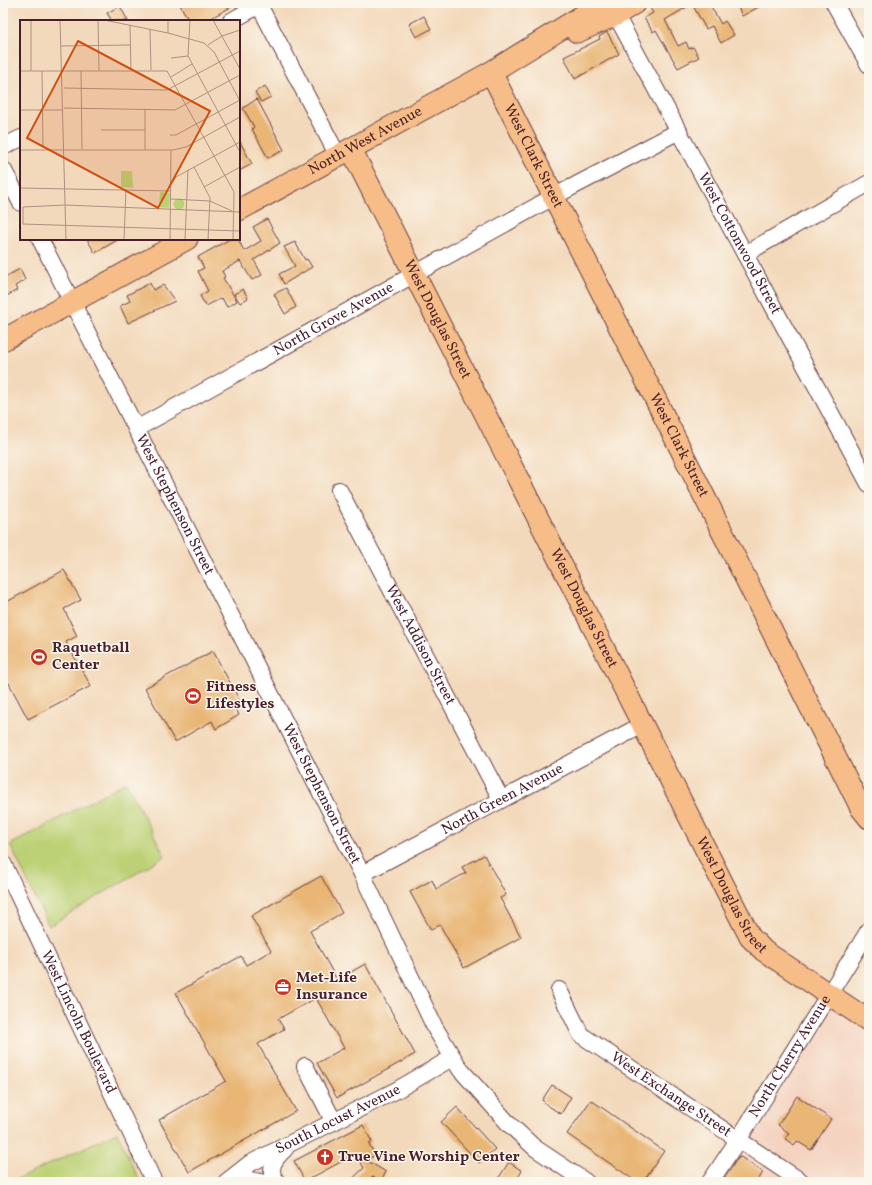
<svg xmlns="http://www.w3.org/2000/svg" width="872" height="1185" font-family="Vollkorn,serif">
<rect width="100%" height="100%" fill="#fbf7ec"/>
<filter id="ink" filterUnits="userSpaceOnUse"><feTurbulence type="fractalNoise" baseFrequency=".025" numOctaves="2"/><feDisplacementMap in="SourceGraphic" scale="8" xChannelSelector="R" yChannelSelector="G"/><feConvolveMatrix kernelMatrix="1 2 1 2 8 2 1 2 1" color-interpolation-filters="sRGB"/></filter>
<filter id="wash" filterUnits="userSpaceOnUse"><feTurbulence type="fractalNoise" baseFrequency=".012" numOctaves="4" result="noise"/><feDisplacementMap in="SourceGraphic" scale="16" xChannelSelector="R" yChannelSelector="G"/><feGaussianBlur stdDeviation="0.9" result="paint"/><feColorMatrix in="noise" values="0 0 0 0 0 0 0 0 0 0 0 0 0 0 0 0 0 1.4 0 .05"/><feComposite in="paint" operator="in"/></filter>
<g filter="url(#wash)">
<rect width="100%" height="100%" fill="#f3d9bb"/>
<polygon fill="#f4d3c0" points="829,995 869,1021 869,1182 710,1182"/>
<g fill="#bcd175" stroke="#837850">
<polygon points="126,782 165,856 49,926 10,845"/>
<polygon points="117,1132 140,1182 12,1182 22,1177"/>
</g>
<g id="blocks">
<g fill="#e9b676">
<polygon points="179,3 238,3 206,21 189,21"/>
<polygon points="660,3 709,3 721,24 725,21 734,35 721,43 712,26 706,29 692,4 665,20 678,46 686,42 689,49 693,47 699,57 678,68 656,30 653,32 644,18 653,13 650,8"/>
<polygon points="736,3 766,3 742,16"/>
<polygon points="120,6 128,21 112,21 107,13"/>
<polygon points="424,16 431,29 416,37 409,24"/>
<polygon points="607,32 619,54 575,79 564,57 600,39 599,37"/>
<polygon points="265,86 271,97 261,102 255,92"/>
<polygon points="257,99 284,150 268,158 252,129 254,127 243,108"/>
<polygon points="239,140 252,164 239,171"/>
<polygon points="267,219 280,243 254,260 262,275 252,280 240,261 222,271 225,277 223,278 237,301 227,307 222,298 206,306 200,296 208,291 198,271 204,268 198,257 230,239 238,239 244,251 261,241 253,227"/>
<polygon points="87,239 119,239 95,253"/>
<polygon points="295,242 305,260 307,259 312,267 284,284 279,274 295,266 284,247"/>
<polygon points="20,269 25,280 15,286 17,290 3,298 3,278"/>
<polygon points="150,283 153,290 163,285 175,301 128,323 120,306 130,301 127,295"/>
<polygon points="286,288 296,307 285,314 274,294"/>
<polygon points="243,289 248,298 240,303 234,294"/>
<polygon points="64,570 81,600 64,609 77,636 66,642 91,686 28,719 3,672 3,604"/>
<polygon points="213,651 242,705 235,708 239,715 216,729 212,721 175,742 145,688"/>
<polygon points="484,855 506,895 500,898 521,937 464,968 440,925 431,930 410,892 432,880 436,889 466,873 462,867"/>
<polygon points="321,876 342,913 310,931 337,980 365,964 415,1054 337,1098 317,1063 344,1048 316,998 278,1019 284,1029 258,1044 296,1111 189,1172 159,1120 226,1081 176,993 241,956 246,965 271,951 251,916"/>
<polygon points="552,1085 571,1097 561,1114 547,1105 542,1100"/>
<polygon points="797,1096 831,1119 811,1150 797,1141 794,1145 785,1139 789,1133 778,1125"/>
<polygon points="591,1100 664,1151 643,1182 637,1182 567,1134"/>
<polygon points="457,1107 495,1149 479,1163 441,1122"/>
<polygon points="363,1125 372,1142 369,1144 375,1155 366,1160 386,1172 380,1182 373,1177 367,1182 349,1182 364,1168 356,1154 305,1181 294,1161"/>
<polygon points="739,1156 763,1172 757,1182 729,1182 724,1179"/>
<polygon points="509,1162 522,1171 515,1182 496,1182"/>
</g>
</g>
</g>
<g filter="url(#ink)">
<use href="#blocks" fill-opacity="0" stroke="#633b41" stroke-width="1"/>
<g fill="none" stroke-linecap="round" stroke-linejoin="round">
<g stroke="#633b41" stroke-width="18">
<g id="minor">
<polyline points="258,3 338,156"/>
<polyline points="834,3 869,65"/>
<path id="s1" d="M611,6L869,484"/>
<polyline points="231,21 263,3"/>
<polyline points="3,147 21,138"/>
<polyline points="3,169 21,203"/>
<path id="s2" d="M40,239L362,874L435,1028L460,1069L508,1123L535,1148L586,1182"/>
<polyline points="745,254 869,183"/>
<path id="s3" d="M136,429L555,196L679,131"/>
<path id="s4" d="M339,490L501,799"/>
<path id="s5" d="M3,863L154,1182"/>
<path id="s6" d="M362,874L642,725"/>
<path id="s7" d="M559,990L581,1035L802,1182"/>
<polyline points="305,1066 334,1122"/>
<path id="s8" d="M226,1182L249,1164L395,1091L452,1058"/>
<polyline points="231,1182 245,1179 261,1182"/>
<path d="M277,1182C266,1170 275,1158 285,1149"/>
<path id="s9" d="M710,1182L738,1140L869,930"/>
</g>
</g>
<g stroke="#633b41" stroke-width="23">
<g id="major">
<polyline points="577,32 616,15 635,3"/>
<path id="s10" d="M491,72L861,808L869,818"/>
<path id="s11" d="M351,149L750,937L764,951L869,1021"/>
<path id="s12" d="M239,210L491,72L603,3"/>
<polyline points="3,340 187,239"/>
</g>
</g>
<use href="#minor" stroke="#fff" stroke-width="16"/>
<use href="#major" stroke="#f7bd88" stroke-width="21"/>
</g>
</g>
<defs>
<g id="stadium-disc" transform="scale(0.9)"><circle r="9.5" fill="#c8321e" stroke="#fbf7ec"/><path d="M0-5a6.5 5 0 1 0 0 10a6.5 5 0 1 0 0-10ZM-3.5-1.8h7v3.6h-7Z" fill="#fff"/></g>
<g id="office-disc" transform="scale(0.9)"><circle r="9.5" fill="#c8321e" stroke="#fbf7ec"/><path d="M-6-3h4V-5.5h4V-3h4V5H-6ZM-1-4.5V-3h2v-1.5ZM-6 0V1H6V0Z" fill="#fff"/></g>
<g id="church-disc" transform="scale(0.9)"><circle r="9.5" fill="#c8321e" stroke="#fbf7ec"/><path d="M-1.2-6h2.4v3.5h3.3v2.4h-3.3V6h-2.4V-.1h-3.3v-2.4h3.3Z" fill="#fff"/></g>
</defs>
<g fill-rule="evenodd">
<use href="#stadium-disc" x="39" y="657"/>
<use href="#stadium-disc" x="193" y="696"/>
<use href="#office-disc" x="283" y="987"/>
<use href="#church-disc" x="325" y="1157"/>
</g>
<g text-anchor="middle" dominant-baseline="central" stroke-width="3" stroke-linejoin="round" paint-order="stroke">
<g font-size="15" fill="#4a1f2b" stroke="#fbf7ec">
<text stroke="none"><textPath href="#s12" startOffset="144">North West Avenue</textPath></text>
<text stroke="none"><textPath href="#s10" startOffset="94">West Clark Street</textPath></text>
<text stroke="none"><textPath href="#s1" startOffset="270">West Cottonwood Street</textPath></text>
<text stroke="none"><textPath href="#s11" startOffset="191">West Douglas Street</textPath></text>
<text stroke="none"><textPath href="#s3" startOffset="226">North Grove Avenue</textPath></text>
<text stroke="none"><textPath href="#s10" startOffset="418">West Clark Street</textPath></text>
<text stroke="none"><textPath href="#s2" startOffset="298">West Stephenson Street</textPath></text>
<text stroke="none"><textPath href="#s11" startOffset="515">West Douglas Street</textPath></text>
<text stroke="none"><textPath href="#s4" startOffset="175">West Addison Street</textPath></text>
<text stroke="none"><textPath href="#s2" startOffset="622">West Stephenson Street</textPath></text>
<text stroke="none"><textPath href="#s6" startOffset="159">North Green Avenue</textPath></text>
<text stroke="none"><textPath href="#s11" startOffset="838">West Douglas Street</textPath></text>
<text stroke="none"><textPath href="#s5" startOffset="176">West Lincoln Boulevard</textPath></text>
<text stroke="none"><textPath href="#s9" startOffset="149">North Cherry Avenue</textPath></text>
<text stroke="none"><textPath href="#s7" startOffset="158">West Exchange Street</textPath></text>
<text stroke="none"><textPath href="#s8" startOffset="129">South Locust Avenue</textPath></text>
</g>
<g font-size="15" font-weight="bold" fill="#4a1f2b" stroke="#fbf7ec" text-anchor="start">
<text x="52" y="648">Raquetball<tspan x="52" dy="17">Center</tspan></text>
<text x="206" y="687">Fitness<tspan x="206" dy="17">Lifestyles</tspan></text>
<text x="296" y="978">Met-Life<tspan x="296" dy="17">Insurance</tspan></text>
<text x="338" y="1157">True Vine Worship Center</text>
</g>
</g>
<g transform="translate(20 20)">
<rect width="220" height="220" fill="#f3d9bb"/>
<path d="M101,151H112L113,168L101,167ZM140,172L150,173L149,188L139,187ZM153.5 184a5.5 5.5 0 1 1 11 0a5.5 5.5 0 1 1-11 0Z" fill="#bcd175"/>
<path fill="none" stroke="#af8f81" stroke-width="1" d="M11,0V51M40,0L46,220M78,0L79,50M84,0L148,13L184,23L194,32L220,81M170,0L168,36L220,132M193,0L220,49M110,5L111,50M130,10L131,50M148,13V0M188,25L202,16L220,10M41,26L110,25M151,38L168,36M0,51H147L214,172L213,220M22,51L23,128M61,51L62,129M151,57L172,44M44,68L147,70L220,31M44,88L155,90L220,55M0,90H43M125,90V130M81,110H125M150,115H156L220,80M0,130H153L166,127L220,97M174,147L190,178L188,220M152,163L156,157L220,122M184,167L220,147M0,168L151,171M151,179L190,181L212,191M220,192L45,185L3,187V204L220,211M104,220L106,169M150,220L151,131M165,220L168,150"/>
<path fill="#d05011" fill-opacity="0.15" stroke="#d05011" stroke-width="2" d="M58,21L190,91L138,188L7,118Z"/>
<rect width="220" height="220" fill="none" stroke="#4a1f2b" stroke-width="2"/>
</g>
<rect width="872" height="1185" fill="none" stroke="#fbf7ec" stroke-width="16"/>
</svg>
